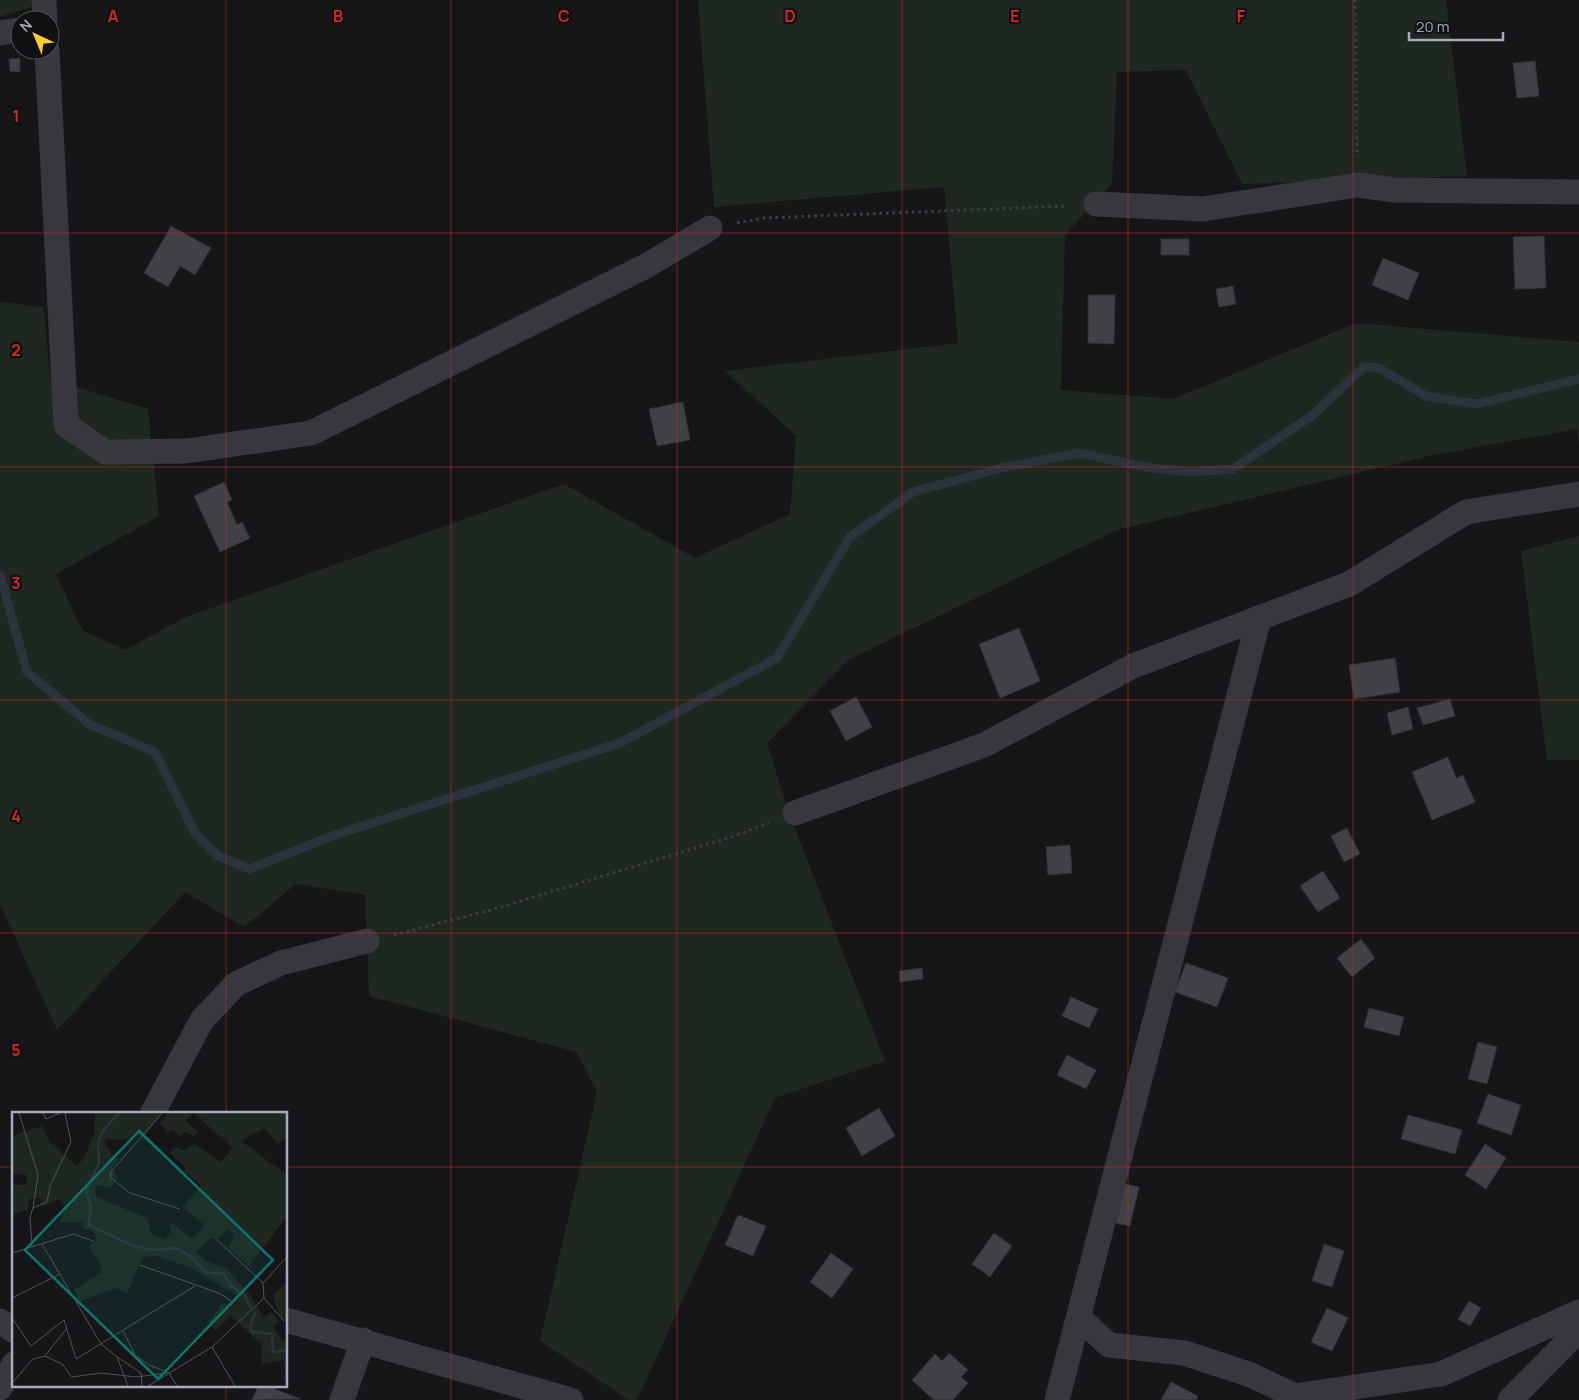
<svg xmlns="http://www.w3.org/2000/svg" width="1579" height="1400" font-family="Manrope,sans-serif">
<rect width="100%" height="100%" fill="#161618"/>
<g fill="#1e2720">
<polygon points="0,0 53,0 0,17"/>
<polygon points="698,0 1446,0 1467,176 1242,184 1186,70 1117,72 1112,184 1065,235 1061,390 1173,399 1356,323 1579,342 1579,444 1577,429 1429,456 1117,530 848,660 767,743 788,810 885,1061 775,1098 637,1400 629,1400 540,1341 597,1092 577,1052 369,996 365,895 296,884 244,927 185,892 57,1030 0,904 0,302 44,307 50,379 148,409 159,516 56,574 82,630 125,650 186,617 564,484 695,558 790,514 796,436 725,371 958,343 944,187 714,207"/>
<polygon points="1579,536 1579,760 1547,760 1521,551"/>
</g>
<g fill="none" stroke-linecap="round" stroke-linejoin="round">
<polyline stroke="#2c333d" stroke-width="9" points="0,575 27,672 89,724 155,752 195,833 218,856 249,869 335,835 620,743 777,658 850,537 913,492 1001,468 1079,453 1146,467 1190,472 1233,469 1313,415 1364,367 1379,368 1426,396 1477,404 1579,379"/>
</g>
<g fill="#414045" stroke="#313034">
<polygon points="20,58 20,72 10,71 9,59"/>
<polygon points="1535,61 1539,96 1517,98 1513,63"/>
<polygon points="171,226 211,248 195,275 180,266 168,287 144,273"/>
<polygon points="1544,236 1546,288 1515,289 1513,237"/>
<rect x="1161" y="239" width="28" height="16"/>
<polygon points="1383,258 1419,273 1408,300 1372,285"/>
<polygon points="1233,286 1236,304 1219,307 1216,289"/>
<polygon points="1088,295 1115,295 1114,344 1088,343"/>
<polygon points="683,402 690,440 657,446 649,409"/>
<polygon points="224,482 232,500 227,502 237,525 242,522 250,538 220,552 194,496"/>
<polygon points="1019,628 1040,681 1000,698 979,644"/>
<polygon points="1395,658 1400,692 1354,699 1349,665"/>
<polygon points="856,697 872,727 846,741 830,711"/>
<polygon points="1450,699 1455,716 1423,725 1417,708"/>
<polygon points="1408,707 1413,729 1392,735 1387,713"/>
<polygon points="1448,757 1456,778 1463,775 1475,802 1432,820 1412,772"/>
<polygon points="1347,828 1360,854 1344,862 1331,836"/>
<polygon points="1070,845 1072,873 1048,875 1046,847"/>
<polygon points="1323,871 1340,898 1318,912 1300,886"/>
<polygon points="1361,939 1375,958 1352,977 1337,958"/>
<polygon points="1186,963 1228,978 1217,1007 1175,992"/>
<polygon points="922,968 923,979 900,982 899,971"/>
<polygon points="1071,997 1098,1009 1089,1028 1062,1016"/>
<polygon points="1369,1008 1404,1017 1399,1036 1364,1027"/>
<polygon points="1478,1042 1497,1047 1487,1084 1468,1079"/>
<polygon points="1067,1055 1096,1070 1086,1089 1057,1075"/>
<polygon points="1488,1094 1521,1105 1511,1135 1477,1123"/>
<polygon points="879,1108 895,1136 862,1156 846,1128"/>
<polygon points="1408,1115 1462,1130 1455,1154 1401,1139"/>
<polygon points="1485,1144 1506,1158 1486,1189 1465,1175"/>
<polygon points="1125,1184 1139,1187 1130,1226 1116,1223"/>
<polygon points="738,1215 766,1226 753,1256 725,1245"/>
<polygon points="994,1233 1012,1246 990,1277 972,1264"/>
<polygon points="1324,1244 1344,1251 1332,1287 1312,1281"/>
<polygon points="831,1253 853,1269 832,1298 810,1282"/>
<polygon points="1469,1301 1481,1308 1470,1326 1458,1319"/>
<polygon points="1327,1308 1348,1318 1332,1351 1311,1342"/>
<polygon points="949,1353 968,1370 961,1377 968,1383 953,1400 934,1400 912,1380 935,1354 942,1361"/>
<polygon points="1171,1382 1198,1396 1196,1400 1161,1400"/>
<polygon points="258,1386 267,1386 301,1399 252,1400"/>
</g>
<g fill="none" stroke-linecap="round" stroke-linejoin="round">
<g stroke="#3d3e45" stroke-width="3" stroke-dasharray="2.5 4" stroke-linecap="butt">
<polyline points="1355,0 1357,157"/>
<polyline points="737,223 764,218 1068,206"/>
<polyline points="394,935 498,908 731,837 769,823"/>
</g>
<g stroke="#37373d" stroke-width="25">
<polyline points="44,0 45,20"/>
<polyline points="0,33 20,30"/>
<polyline points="47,50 66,425 105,452 187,451 311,433 646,266 710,228"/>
<polyline points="1096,204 1203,209 1358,185 1395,190 1579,192"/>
<polyline points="795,813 984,745 1133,666 1349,584 1466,512 1579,494"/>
<polyline points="152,1114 202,1020 236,984 281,963 367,941"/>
<polyline points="1079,1318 1109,1345 1184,1353 1251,1375 1295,1396 1441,1374 1579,1312"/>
<polyline points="286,1320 571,1400"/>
<polyline points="0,1321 14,1331"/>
<polyline points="0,1388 14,1364"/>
<polyline points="342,1400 363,1340"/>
<polyline points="1057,1400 1259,618"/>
<polyline points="1510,1400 1579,1330"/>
</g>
</g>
<path fill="none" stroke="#d62828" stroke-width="1" stroke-opacity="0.55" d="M226,0V1114M451,0V1400M677,0V1400M902,0V1400M1128,0V1400M1353,0V1400M0,233H1579M0,467H1579M0,700H1579M0,933H1579M0,1167H14M286,1167H1579M226,1386V1400"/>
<g transform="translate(12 1112)">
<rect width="275" height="275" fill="#161618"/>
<path d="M83,1H147L149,4L132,24L123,20L115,28L94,27L93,33L106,49L100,56L106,66L98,76L85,73L83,79L85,85L135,106L140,123L152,127L159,121L158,110L180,127L192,112L171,95L189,73L171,59L174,56L158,41L164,35L172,39L183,32L208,50L221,36L182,1H275V26L265,32L252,16L229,29L275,63V104L237,154L217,136L222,122L216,117L206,126H198L185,139L194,149L215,157L238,183L251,205L260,200L266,209L261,215L271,230L275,225V269L270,264L274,261L271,248L250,252L249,232L219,204L204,218L196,210L211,190L218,194L225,184L178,155L145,144L131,145L115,181L103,176L66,190L63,177L88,161L90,156L77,134L85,125L80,118H72L70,110L48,111L53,96L47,87L31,94L28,86L17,87L16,98L2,102L0,126V73H15V63L0,62V24L30,14L37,29L65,54L72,46L83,19ZM155,1H181L174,9L186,20L183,24L172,20L168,24L160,17L155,20L148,11ZM275,169V213L268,204L261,184Z" fill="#1e2720"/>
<path fill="none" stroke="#2c333d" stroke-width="2.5" d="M107,1L91,19L86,30L87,51L74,78L79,96L77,113L119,133L139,138L164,136L181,146L193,160L212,162L219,174L232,182L239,196M243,200L238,215L240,220L260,222L261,240L275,238"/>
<path fill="none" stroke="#505258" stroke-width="1" d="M7,1L26,63L21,96M31,1L34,7L48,1M150,1L98,61L99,66L118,81L168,97M30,132L89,232L105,245L116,274M20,135L18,105L21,96L35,90L38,74L59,30L53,1M0,141L61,122L81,129M128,153L209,182L221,190M251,171L275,145M0,186L48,162M252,186L272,209M0,206L19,234L52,208L64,247L183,174M111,219L123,243L137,253L157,261L165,274M200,235L223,274M33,244L50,252L60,265L89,261L124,265L155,261M105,245L129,261L130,274M0,271L21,247L33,244L55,216M136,274L200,235L252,186L251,171L203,126"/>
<path fill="#0f766e" fill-opacity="0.15" stroke="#0f766e" stroke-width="2.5" d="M127,19L261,148L146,267L13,138Z"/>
<rect width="275" height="275" fill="none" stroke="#a8abb9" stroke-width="2.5"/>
</g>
<g font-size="16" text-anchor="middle" font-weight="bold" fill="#d62828" stroke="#111113" stroke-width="4.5" stroke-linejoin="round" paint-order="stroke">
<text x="113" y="22">A</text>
<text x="338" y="22">B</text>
<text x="564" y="22">C</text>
<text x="790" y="22">D</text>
<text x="1015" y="22">E</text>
<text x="1241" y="22">F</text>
<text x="16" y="122">1</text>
<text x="16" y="356">2</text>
<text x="16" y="589">3</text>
<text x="16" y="822">4</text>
<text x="16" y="1056">5</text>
</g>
<g transform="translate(35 35) rotate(316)"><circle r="24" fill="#111113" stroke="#4d4f55"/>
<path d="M0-4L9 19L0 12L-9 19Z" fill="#f9cd2e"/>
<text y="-8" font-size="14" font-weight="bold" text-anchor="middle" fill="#a8abb9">N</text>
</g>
<path d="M1409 32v8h94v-8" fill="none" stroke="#a8abb9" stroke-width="2.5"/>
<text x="1416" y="32" font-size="15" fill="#a8abb9" stroke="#111113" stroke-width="4" paint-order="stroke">20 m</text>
</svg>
